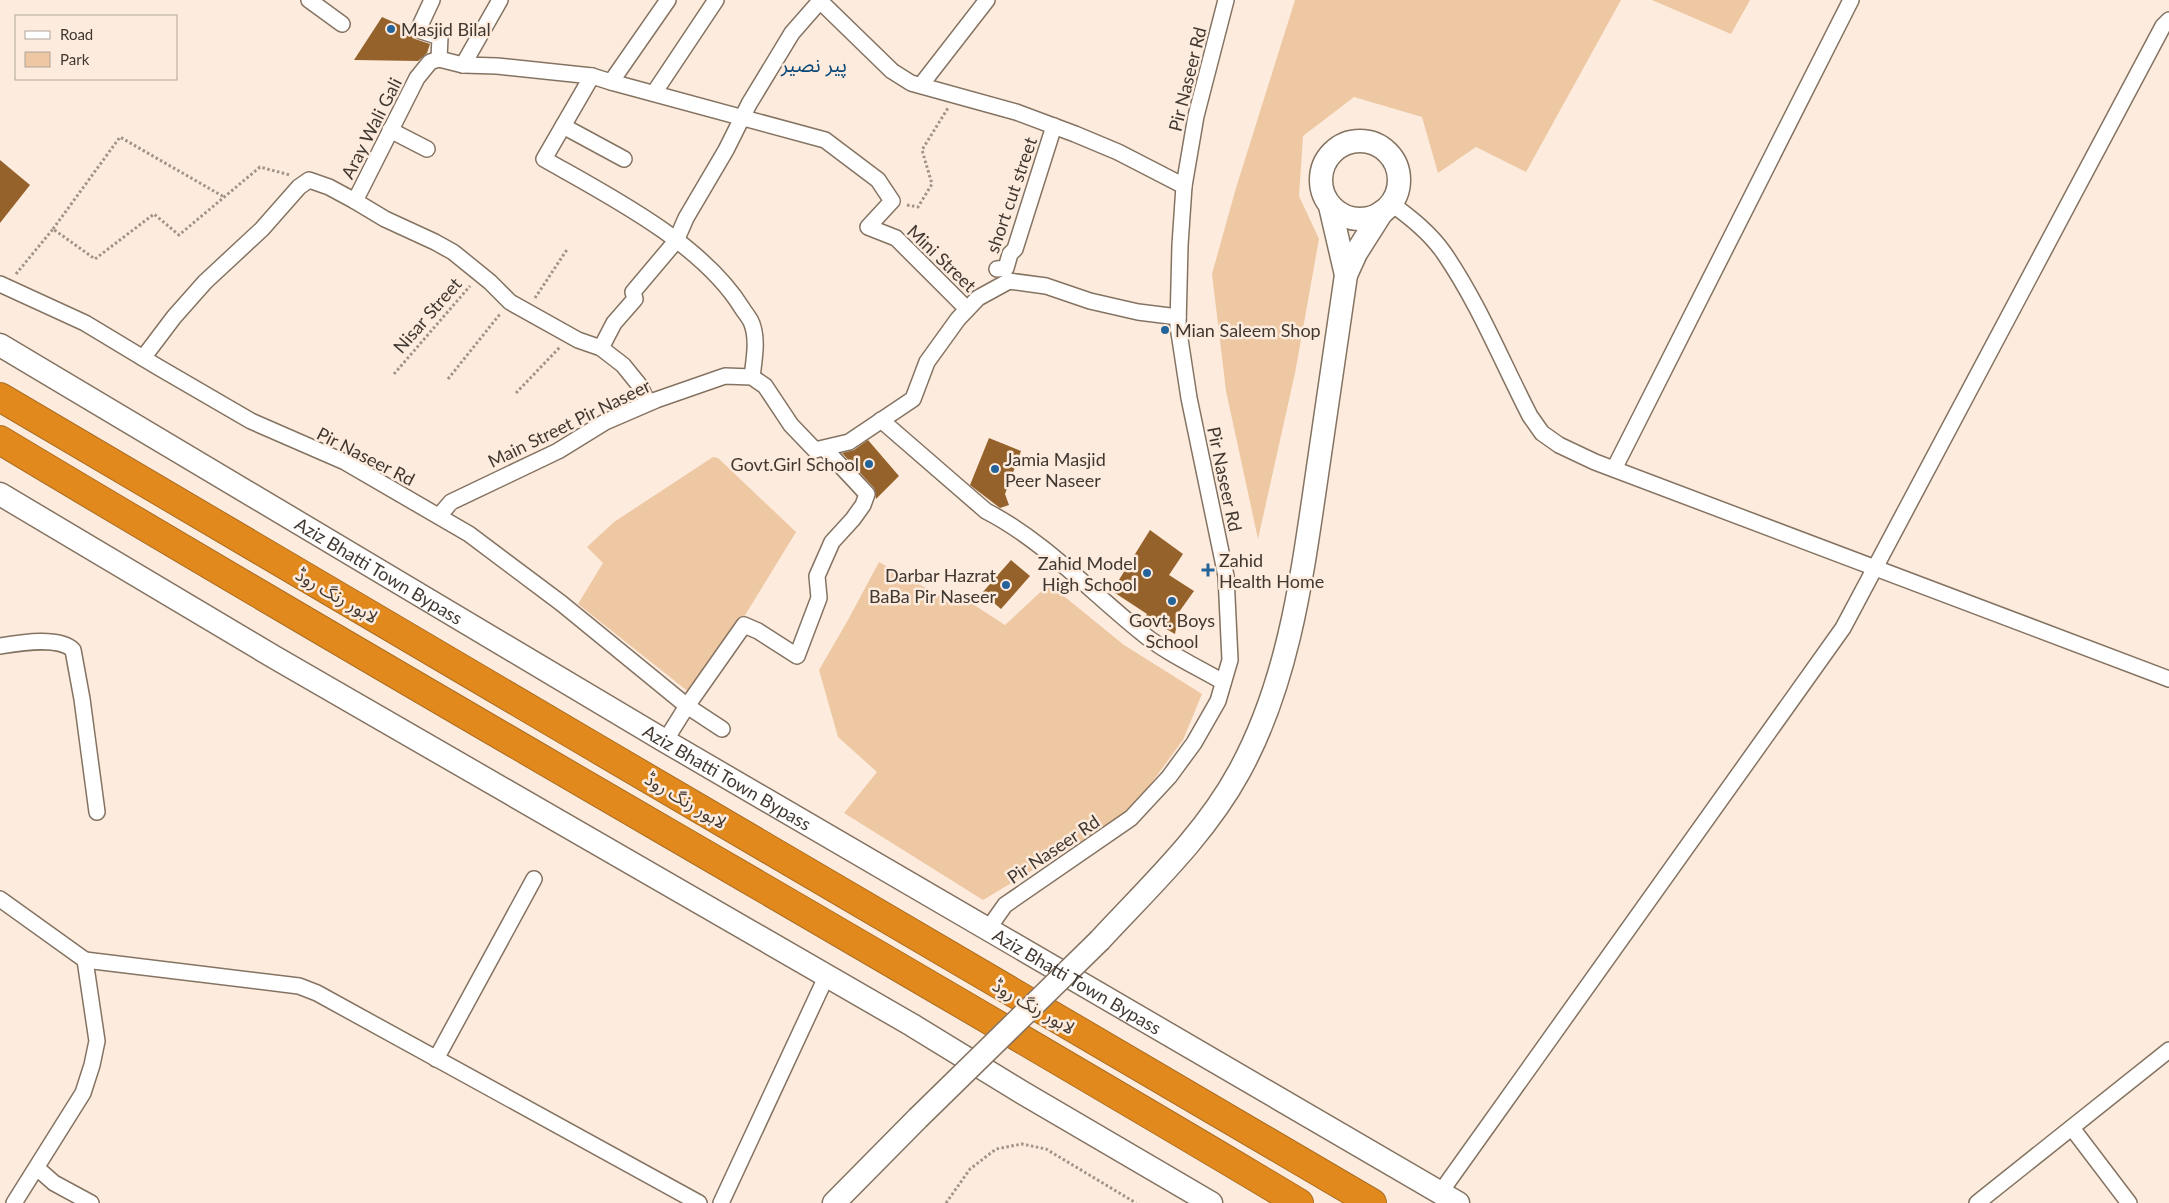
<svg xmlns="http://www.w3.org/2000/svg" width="2169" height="1203" font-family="Lato,'Noto Sans Arabic',sans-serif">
<rect width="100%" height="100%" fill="#fdecde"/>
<g fill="#eec7a3">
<polygon points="1295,0 1621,0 1526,172 1476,147 1438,173 1422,117 1354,97 1303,136 1299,196 1319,239 1295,373 1258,539 1226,391 1212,274 1236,188"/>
<polygon points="1652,0 1750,0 1731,34"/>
<polygon points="713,457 718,458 796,532 695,697 578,604 603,563 587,547 614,522"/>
<polygon points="879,562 951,602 968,601 1005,625 1049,584 1124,645 1202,694 1183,740 1130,812 983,900 844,813 877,772 838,737 819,670 848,620"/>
</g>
<g fill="#96622b">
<polygon points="382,17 409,29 411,36 415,39 430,44 427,53 418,61 354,60"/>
<polygon points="0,160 30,185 0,223"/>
<polygon points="989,438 1021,451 1005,494 1009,505 1000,508 970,485"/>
<polygon points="868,440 899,476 876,499 874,488 842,453 854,450"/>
<polygon points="1150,530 1183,554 1169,575 1194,591 1179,612 1175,634 1145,617 1147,614 1112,591"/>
<polygon points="1011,560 1030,576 1001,609 982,593"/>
</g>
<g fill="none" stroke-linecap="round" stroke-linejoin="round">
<g stroke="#857362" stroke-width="18">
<g id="street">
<polyline points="309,0 342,24"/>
<polyline points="432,0 418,30 440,37 439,59"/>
<polyline points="819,0 892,71 911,83 1016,112 1075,134 1118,152 1184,186"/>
<polyline points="463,65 500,0"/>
<path d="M592,76L544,159C609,196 702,243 742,308C745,313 750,318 752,324C758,340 754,360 752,377"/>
<polyline points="611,82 825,140 878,180 892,201 868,227 896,238 967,309"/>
<polyline points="921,85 987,0"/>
<polyline points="654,93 716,0"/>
<polyline points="563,126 624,159"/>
<polyline points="390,130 427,149"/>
<polyline points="355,201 385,219 435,242 453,252 490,282 510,302 578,340 601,348 623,365 640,386 648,403"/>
<path d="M1392,204C1411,218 1430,233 1444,253C1479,304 1502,362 1530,416L1542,433L1559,445L1595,462L2169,679"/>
<polyline points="997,269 1006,268 1010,254 1015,249 1054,126"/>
<polyline points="0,284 85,323 158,367 251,421 345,462 469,534 561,603 687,706 722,729"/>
<polyline points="601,348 614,323 635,299 633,292 676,241 686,218 726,150 749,104 792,33 820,1"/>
<polyline points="143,358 174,317 205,282 262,229 299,187 309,180 329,187 355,201 417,78 430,62 439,59 463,65 497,66 592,76 611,82 668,0"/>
<path d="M881,420L986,511C1043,540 1092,593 1142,633C1163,651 1199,668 1223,682"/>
<polyline points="1614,469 1851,0"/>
<polyline points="439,516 451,502 558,451 605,422 656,400 725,376 752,377 765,386 791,425 815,450 849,442 913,399 927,362 958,319 978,298 1009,281 1046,286 1090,301 1138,312 1178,317"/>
<path d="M0,646C19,643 59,636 73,650L82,699L97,812"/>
<polyline points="665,741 687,706 744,625 758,631 797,656 819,598 817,576 832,542 853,519 863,505 867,494 825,449"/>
<polyline points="0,899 85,960 97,1041 92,1065 83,1093 14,1203"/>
<polyline points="988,929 1005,905 1131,818 1169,777 1194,743 1218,701 1230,660 1226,576 1189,398 1178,326 1180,245 1184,186 1196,116 1226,0"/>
<polyline points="85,960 299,986 317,993 699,1203"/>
<polyline points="436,1059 534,879"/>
<polyline points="2072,1128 2129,1203"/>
<polyline points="37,1168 54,1183 91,1203"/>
<polyline points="1440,1193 1843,628 2163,26 2169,20"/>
<polyline points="721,1203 827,975"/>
<polyline points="1977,1203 2169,1050"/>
</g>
</g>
<g stroke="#857362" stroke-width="25">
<g id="secondary">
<circle cx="1360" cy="180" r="39"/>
<polyline points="1330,206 1346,275"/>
<path id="s1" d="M0,345L665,741L1458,1203"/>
<polyline points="0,494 274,657 912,1025 1023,1093 1211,1203"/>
<path d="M1100,940C1149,887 1204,836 1239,772C1287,685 1301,584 1315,488C1325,417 1336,346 1346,275L1356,253L1382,212"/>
<polyline points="834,1203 918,1118"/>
</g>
</g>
<g stroke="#a96d23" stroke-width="30">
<g id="highway">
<path d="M0,397C457,666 914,936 1372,1203"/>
<path d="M0,440C431,699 868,945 1299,1203"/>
</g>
</g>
<g stroke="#a19389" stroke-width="3" stroke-dasharray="2.5 2.5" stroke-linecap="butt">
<polyline points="907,205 918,207 932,184 922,150 948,108"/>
<polyline points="53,229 120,137 224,197"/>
<polyline points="16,274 53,229 95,259 154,214 179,235 260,167 290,175"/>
<polyline points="535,298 568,248"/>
<polyline points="394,374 470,286"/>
<polyline points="448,379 500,314"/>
<polyline points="516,393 560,347"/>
<polyline points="946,1203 970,1169 996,1149 1022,1144 1046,1149 1136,1203"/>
</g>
<use href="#street" stroke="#fff" stroke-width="15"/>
<use href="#secondary" stroke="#fff" stroke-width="22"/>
<use href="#highway" stroke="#e1891c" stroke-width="28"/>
<g stroke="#857362" stroke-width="25" stroke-linecap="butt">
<polyline id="secondary-bridge" points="918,1118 1100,940"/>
</g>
<use href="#secondary-bridge" stroke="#fff" stroke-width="22"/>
</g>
<g fill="#25649a" stroke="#fdecde" stroke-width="2">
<circle cx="391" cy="29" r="5"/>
<circle cx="1165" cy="330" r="5"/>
<circle cx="869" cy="464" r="5"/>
<circle cx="995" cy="469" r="5"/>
<path d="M1205.5 562.5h5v5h5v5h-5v5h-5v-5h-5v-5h5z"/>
<circle cx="1147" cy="573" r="5"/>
<circle cx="1006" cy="585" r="5"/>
<circle cx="1172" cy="601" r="5"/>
</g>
<g text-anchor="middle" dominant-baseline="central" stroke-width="5" stroke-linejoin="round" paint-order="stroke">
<g font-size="18" fill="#413831" stroke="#fdecde" text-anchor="start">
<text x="401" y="29">Masjid Bilal</text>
<text x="1175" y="330">Mian Saleem Shop</text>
<text x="1005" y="459">Jamia Masjid<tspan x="1005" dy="21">Peer Naseer</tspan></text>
<text x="859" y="464" text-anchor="end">Govt.Girl School</text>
<text x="1219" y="560">Zahid<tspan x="1219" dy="21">Health Home</tspan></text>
<text x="1137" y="563" text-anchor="end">Zahid Model<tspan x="1137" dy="21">High School</tspan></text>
<text x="996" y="575" text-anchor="end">Darbar Hazrat<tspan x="996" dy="21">BaBa Pir Naseer</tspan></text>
<text x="1172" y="620" text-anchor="middle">Govt. Boys<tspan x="1172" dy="21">School</tspan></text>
</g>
<g font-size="18" fill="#413831" stroke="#fdecde">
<text transform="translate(1187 79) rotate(-76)">Pir Naseer Rd</text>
<text transform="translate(371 128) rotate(-63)">Aray Wali Gali</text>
<text transform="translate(1011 195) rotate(-71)">short cut street</text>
<text transform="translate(942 258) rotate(44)">Mini Street</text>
<text transform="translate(427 315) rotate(-49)">Nisar Street</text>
<text transform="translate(569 423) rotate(-26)">Main Street Pir Naseer</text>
<text transform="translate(366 456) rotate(27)">Pir Naseer Rd</text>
<text transform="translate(1225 479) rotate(78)">Pir Naseer Rd</text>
<text stroke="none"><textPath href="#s1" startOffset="441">Aziz Bhatti Town Bypass</textPath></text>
<text transform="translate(337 595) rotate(30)">لاہور رنگ روڈ</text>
<text stroke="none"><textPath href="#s1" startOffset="846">Aziz Bhatti Town Bypass</textPath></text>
<text transform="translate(686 800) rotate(31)">لاہور رنگ روڈ</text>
<text transform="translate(1053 849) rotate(-34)">Pir Naseer Rd</text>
<text stroke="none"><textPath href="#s1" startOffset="1251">Aziz Bhatti Town Bypass</textPath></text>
<text transform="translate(1034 1006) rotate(30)">لاہور رنگ روڈ</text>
</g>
<g font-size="20" fill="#074777" stroke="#fdecde">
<text x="814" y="64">پیر نصیر</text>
</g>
</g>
<rect x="15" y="15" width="162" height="65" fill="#fdecde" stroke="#b2a499"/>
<rect x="25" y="31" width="25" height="8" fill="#ffffff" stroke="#b2a499"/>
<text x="60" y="40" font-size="15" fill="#413831">Road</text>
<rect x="25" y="52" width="25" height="15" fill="#eec7a3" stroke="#b2a499"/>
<text x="60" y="65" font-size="15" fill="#413831">Park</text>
</svg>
